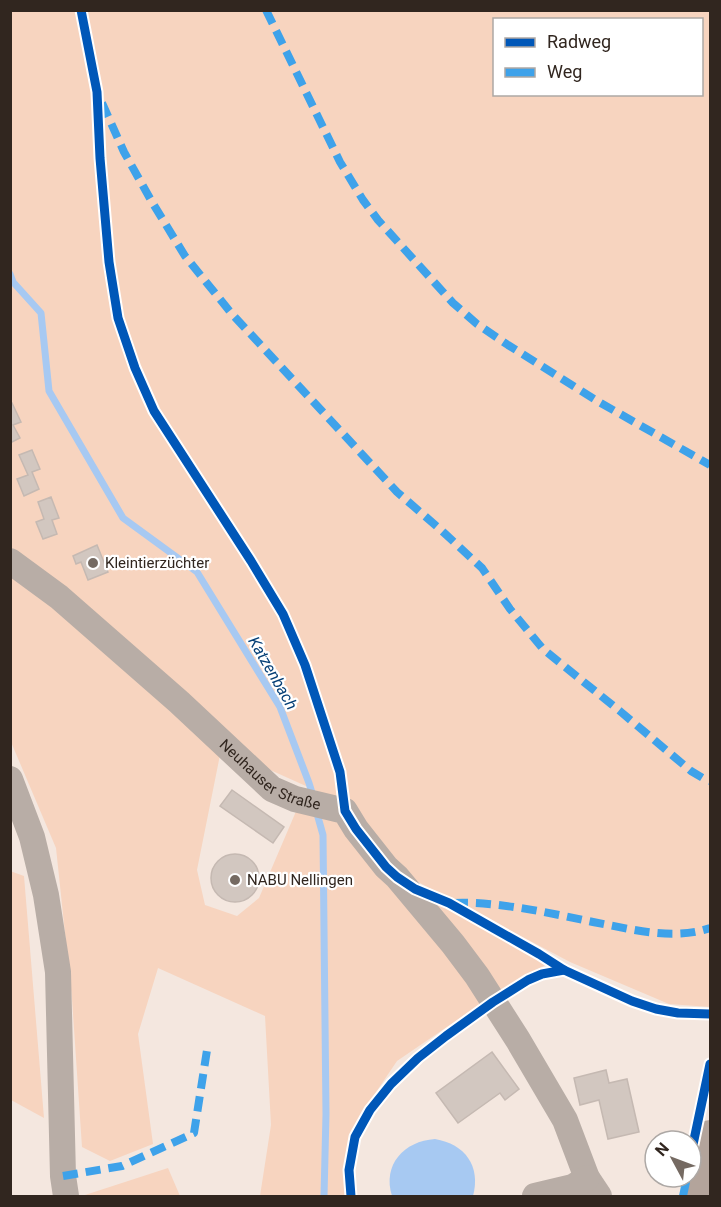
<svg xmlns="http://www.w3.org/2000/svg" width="721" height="1207" font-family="Roboto,sans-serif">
<rect width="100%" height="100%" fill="#f4e7df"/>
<g fill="#f7d4bf" fill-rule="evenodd">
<path d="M11,11H710V1007L669,1004L570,962L401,873L326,795L268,769L11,557ZM494,20H702V94H494Z"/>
<polygon points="10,571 221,750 197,870 205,905 237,916 259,898 297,809 337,821 388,884 437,901 547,964 482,1003 397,1061 368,1104 350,1136 345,1171 346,1196 260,1196 271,1125 265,1016 158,968 138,1034 153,1144 110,1161 82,1147 72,999 56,848 11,742"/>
<polygon points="10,871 24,876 44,1118 11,1100"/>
<polygon points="168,1168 180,1196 85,1196 85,1195"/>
</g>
<path fill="#a7c9f2" d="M435,1139C465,1144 481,1166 473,1196H392C382,1165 404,1141 435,1139Z"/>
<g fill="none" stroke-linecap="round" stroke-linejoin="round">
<g stroke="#a7c9f2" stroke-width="7">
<polyline points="10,274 13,282 41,313 49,391 123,518 197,572 280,707 309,783 313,796"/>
<polyline points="316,810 323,835 326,1114 324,1196"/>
</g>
</g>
<g fill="#d2c7c0" stroke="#c5b9b2" stroke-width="1.5">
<polygon points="12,403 21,422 13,425 20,438 10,443 10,404"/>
<polygon points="32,450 40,469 32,472 39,489 24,496 17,479 28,475 19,455"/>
<polygon points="51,497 59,518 52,520 57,534 43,539 36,522 44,519 38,502"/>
<polygon points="97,545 108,572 88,580 81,562 76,564 73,556"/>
<polygon points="232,790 284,827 273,843 220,806"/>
<circle cx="235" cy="878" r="24"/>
<polygon points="492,1052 519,1089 505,1100 500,1093 458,1123 436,1093"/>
<polygon points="606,1070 609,1083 627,1079 639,1132 608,1139 599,1100 580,1105 574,1078"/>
</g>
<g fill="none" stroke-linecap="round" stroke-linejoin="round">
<g stroke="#b8ada6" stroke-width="26">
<path id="s1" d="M10,561L59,597L179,702L272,789L295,799L345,811L356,829L386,867L397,877L453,944L477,976L518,1040L565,1120L587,1178L599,1196"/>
<polyline points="10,779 32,837 46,895 58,972 63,1176 66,1196"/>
<polyline points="535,1196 573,1187 587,1178"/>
</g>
<polyline stroke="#b3a49b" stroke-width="32" points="699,1196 710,1136"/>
<g stroke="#3ea2ea" stroke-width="8" stroke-dasharray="15 8" stroke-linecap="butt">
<polyline points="266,10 340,162 363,200 378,220 453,303 477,324 508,345 599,402 710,465"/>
<polyline points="102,103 124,152 152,202 185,256 232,314 397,492 441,530 482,568 510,609 543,649 621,712 691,771 706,780 710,781"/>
<path d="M453,903C496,901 550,913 593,922C631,929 673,941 710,928"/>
<polyline points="63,1176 122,1166 194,1133 207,1050"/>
<polyline points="683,1196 687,1177"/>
</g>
<g stroke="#fff" stroke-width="13">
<g id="cycleway">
<polyline points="81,10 97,92 100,158 109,262 118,318 135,368 154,411 251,561 283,614 305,665 340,772 345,811 356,829 386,867 397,877 415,889 449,903 539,954 564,970 632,1001 656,1009 678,1013 710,1014"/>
<polyline points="691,1154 710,1064"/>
<polyline points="351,1196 349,1170 355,1137 370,1110 391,1084 418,1058 446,1036 493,1002 528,980 542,974 564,970"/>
</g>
</g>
<use href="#cycleway" stroke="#0057b8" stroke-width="9"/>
</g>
<g fill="#756a62" stroke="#fff" stroke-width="2">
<circle cx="93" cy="563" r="6"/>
<circle cx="235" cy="880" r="6"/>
</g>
<g text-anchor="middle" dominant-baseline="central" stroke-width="4.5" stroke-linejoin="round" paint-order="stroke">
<g font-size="15" fill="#31261f" stroke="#fff" text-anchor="start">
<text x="105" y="563">Kleintierzüchter</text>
<text x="247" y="880">NABU Nellingen</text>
</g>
<g font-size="15" fill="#31261f" stroke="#fff">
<text stroke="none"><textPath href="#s1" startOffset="339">Neuhauser Straße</textPath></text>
</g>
<g font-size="16" font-style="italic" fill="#053f76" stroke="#fff">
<text transform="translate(273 673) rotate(60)">Katzenbach</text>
</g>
</g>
<rect width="721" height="1207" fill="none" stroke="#31261f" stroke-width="24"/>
<rect x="493" y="18" width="210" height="78" fill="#ffffff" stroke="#ada8a5" stroke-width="1.5"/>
<rect x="505" y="38" width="30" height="9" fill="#0057b8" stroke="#ada8a5" stroke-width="1.5"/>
<text x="547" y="48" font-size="18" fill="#31261f">Radweg</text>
<rect x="505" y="68" width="30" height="9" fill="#3ea2ea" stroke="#ada8a5" stroke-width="1.5"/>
<text x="547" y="78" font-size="18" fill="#31261f">Weg</text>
<g transform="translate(673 1159) rotate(311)"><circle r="28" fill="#ffffff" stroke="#ada8a5" stroke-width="1.5"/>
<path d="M0-4.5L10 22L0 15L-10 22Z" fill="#756a62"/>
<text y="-9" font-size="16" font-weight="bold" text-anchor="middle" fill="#31261f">N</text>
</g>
</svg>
